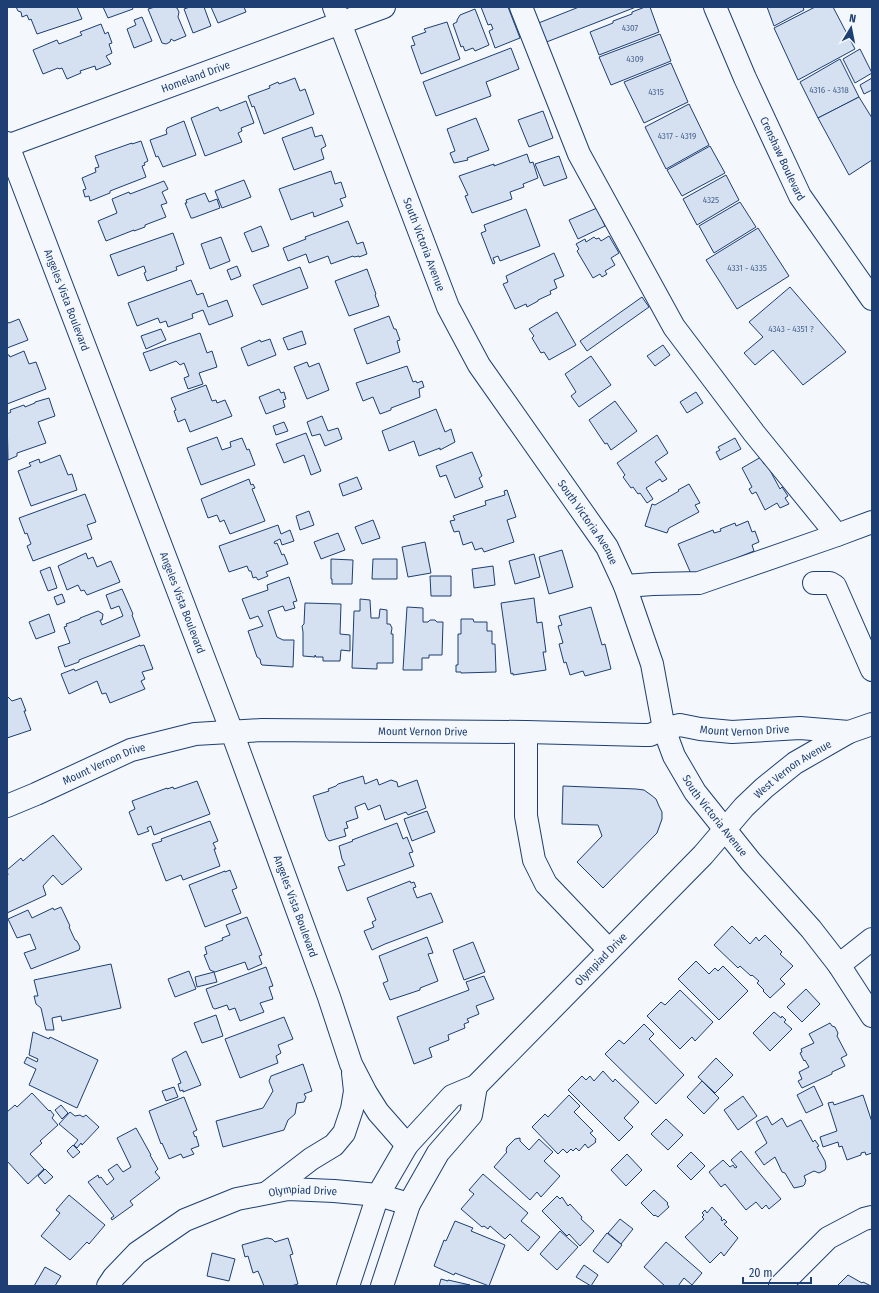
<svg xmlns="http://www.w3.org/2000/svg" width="879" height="1293" font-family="'Fira Sans Condensed',sans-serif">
<rect width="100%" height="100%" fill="#f4f7fb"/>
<g fill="#d5e0f0" stroke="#1d3f73">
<polygon points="16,7 77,7 82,19 37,34 31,19 29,20 27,15 22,17 21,12 18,11"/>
<polygon points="103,7 132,7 133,9 108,18"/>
<polygon points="155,7 175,7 177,8 179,12 178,17 186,36 174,41 171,39 170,42 166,44 162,43 148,9"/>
<polygon points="190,7 204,7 211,26 193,33 184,9"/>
<polygon points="211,7 244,7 246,12 218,23"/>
<polygon points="481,7 508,7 520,38 495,48 489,31 493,29 491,24 488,25"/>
<polygon points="579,7 636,7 544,43 536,24"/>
<polygon points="645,7 650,7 659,32 599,55 590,32 613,23 613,21 632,14 632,12"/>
<polygon points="767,7 803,7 804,10 774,26"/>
<polygon points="815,7 833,7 855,49 798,80 774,28"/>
<polygon points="475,9 489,45 475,51 473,48 465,51 463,46 461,47 453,24 457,22 457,20 460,15"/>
<polygon points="142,17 152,41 134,48 127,29 136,25 134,20"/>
<polygon points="447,22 460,59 421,74 411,46 415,45 412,37 426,32 424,29"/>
<polygon points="101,24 105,34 108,32 112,43 109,44 112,53 106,56 111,64 96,70 95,66 80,71 81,73 67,79 62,68 59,69 58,68 43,74 33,50 57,40 59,44 82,35 80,32"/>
<polygon points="660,34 671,61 611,85 599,57"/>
<polygon points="511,48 519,69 486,82 491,96 436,116 423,82"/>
<polygon points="860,49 872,73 855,83 843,59"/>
<polygon points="840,59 859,97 818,118 800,82"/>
<polygon points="671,63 688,102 644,123 624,82"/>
<polygon points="295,78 300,91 305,89 314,114 264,134 254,106 252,107 248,96 270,88 269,86 278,82 279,84"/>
<polygon points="872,78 872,90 864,94 860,85"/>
<polygon points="859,97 872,118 872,160 849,175 818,118"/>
<polygon points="246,101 254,123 241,128 242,131 238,133 242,142 205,156 191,118 218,107 220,111"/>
<polygon points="689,104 709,145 666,169 645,127"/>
<polygon points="543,111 553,138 529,147 518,120"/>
<polygon points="476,118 489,150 467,158 468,160 454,163 450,153 455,151 447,129"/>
<polygon points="184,121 196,155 163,167 158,156 156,157 150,140 167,134 166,130 167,129 167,128"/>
<polygon points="312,127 315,137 322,135 326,146 321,149 324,159 294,170 282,138"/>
<polygon points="141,141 148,161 144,163 145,165 142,166 146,177 110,191 110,193 90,201 89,196 85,197 83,190 86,189 82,178 96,172 95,168 99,167 95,156 132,143 132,144"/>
<polygon points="710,146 725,173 682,196 667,170"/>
<polygon points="527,154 530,163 533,162 538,178 523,184 524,187 510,192 512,199 472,213 465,196 468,195 459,176 494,164 494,166"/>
<polygon points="559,156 567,178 544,186 535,164"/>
<polygon points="331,171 335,184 341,182 346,197 340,199 343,206 314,217 313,212 291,220 279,189"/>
<polygon points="726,175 739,200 697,225 683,199"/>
<polygon points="244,180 251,197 222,208 215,191"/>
<polygon points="164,181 168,189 162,192 167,203 161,205 166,217 145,225 145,227 134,231 134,230 106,241 98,221 117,213 112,199 129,192 130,194"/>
<polygon points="205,193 209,202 217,199 220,208 193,218 191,218 185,203 187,203 186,200"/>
<polygon points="740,202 756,227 714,253 699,226"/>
<polygon points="597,208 605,226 578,239 569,220"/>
<polygon points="526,209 540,246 500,261 498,256 493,258 495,263 493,264 481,233 486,231 484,225"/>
<polygon points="348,221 357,244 363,242 367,254 359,257 359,256 354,257 353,256 331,264 328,256 309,263 306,254 288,261 283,248 306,239 305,237"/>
<polygon points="261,226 269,246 252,252 244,233"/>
<polygon points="758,228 789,276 737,309 706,260"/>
<polygon points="173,233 184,264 176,267 177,270 147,281 144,273 146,272 144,266 118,276 110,255"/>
<polygon points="609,236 619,253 611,258 615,265 605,271 607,274 602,277 600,274 593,278 577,251 579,249 576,244 585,239 586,242 594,237 596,239 599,238 601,241"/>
<polygon points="221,237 230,261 210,269 201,244"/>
<polygon points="554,253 564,276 554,280 557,288 550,291 551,294 538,300 538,301 527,307 526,304 515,309 503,284 508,282 506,276"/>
<polygon points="237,266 241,276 231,280 227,270"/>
<polygon points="300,267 308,288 262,305 253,285"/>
<polygon points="367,269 376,294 375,295 379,306 349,316 335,281"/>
<polygon points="191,280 197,295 203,293 208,307 227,300 233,316 209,325 203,310 192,314 193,318 168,327 166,321 160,323 158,318 137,326 128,303"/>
<polygon points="790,287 846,352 803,385 773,350 755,365 744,353 763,337 749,322"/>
<polygon points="642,297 649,307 587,351 580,341"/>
<polygon points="557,312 576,345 549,360 544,352 541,353 532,338 534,336 529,329"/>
<polygon points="389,316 394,329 396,329 400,340 397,341 400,352 367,364 354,329"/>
<polygon points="19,319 28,340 7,348 7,322 9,323"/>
<polygon points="161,329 166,340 146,349 141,336"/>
<polygon points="302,331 306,344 288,350 283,338"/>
<polygon points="200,333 207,353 212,351 217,367 199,373 203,384 188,389 184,378 189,376 184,363 180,365 176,361 150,371 143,353"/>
<polygon points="270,339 276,355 248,366 241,348 260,340 261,342"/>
<polygon points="663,345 670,355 655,366 647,356"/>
<polygon points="24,351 29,364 36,362 46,389 7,404 7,355 9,355 10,357"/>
<polygon points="591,356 611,385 579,407 571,396 576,392 565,374"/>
<polygon points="307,362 309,367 319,363 329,390 307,399 294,367"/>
<polygon points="407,366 413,382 416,381 417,383 422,381 424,387 419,389 420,397 391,408 391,410 380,414 373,397 363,401 356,383"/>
<polygon points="206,385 212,401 216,400 217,403 225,400 232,416 190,432 185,419 178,422 174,411 176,410 171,398"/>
<polygon points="279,389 281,393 284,392 286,399 283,400 285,407 266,414 259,397"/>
<polygon points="696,392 703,403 687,413 680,402"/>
<polygon points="49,398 55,416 38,422 46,443 17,453 17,456 8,460 7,414 11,412 10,410 24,405 25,407 35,403 35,402"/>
<polygon points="615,401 637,431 611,450 607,443 605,444 589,420"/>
<polygon points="436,409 445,432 451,429 455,442 440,450 440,448 419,456 414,441 389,451 382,431"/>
<polygon points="322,416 328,431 338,428 342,439 325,446 320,434 312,436 307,422"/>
<polygon points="284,422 288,431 276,435 273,426"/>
<polygon points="306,433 321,471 311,475 304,455 284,463 276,444"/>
<polygon points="657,435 668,453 655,462 667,479 662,482 660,479 646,488 653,499 647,503 640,493 638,494 633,487 631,488 623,477 625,475 617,463"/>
<polygon points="217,437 222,450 231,447 230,442 242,438 247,450 249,449 255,465 201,485 187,448"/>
<polygon points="735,438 741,449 720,460 716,452 720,450 718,447"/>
<polygon points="472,452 482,476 479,478 483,487 455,498 446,475 440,477 436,466"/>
<polygon points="60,455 68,475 72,474 77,490 31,506 18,471 31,466 29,463 39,459 40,463"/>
<polygon points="761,457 764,464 766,463 780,489 782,487 788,496 785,498 789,504 780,508 777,503 765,510 756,492 752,494 749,489 752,487 742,468"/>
<polygon points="357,477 362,489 343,496 339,484"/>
<polygon points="249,479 251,485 253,484 255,488 252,489 265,521 230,534 224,520 220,522 217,515 208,518 201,499"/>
<polygon points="689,484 700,503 695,505 699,512 669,528 667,533 645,526 652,504 655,505 679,491 678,490"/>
<polygon points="507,490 516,517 507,520 514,542 484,552 482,548 475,550 472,542 463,545 459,531 454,532 450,521 455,520 453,516 486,505 485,501 505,495 504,491"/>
<polygon points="85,494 96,522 87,525 92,539 33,561 27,546 31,544 27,533 25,534 19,518"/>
<polygon points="309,511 314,525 300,530 296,516"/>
<polygon points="373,520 380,538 362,544 355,527"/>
<polygon points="748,521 752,532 755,531 759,542 752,545 754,551 692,576 678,544 713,530 714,533 721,531 720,529 735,523 736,526"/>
<polygon points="278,525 281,534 290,530 294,541 282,545 280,539 274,542 275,544 277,543 282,555 284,554 288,564 266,572 268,576 258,580 256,577 253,578 251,571 249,571 247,566 229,572 219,546"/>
<polygon points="338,533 345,550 321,559 314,542"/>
<polygon points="425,542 431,573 408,577 402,547"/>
<polygon points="562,550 573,587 549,594 539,557"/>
<polygon points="86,553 88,559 93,557 97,567 111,561 120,582 87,595 84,590 81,591 78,585 67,590 58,566"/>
<polygon points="534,554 540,577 515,584 509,561"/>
<polygon points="331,559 353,560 352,584 332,584 332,579 331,579"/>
<polygon points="373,559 397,559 397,579 372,579"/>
<polygon points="493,566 495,585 474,588 472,569"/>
<polygon points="50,567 57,588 48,591 40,571"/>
<polygon points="430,576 451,576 451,596 431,596"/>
<polygon points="289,577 297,601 293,602 295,608 285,611 283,606 268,611 277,637 283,640 294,640 293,667 262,665 261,664 260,659 257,657 248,631 263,626 258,616 250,619 242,599 268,590 267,585"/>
<polygon points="122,589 133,614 132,615 140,636 79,660 79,662 65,667 58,647 70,643 64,627 67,626 66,624 80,619 80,618 98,611 103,614 102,620 100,620 102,625 123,616 119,606 111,609 106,595"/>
<polygon points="62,594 65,602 57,605 54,597"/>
<polygon points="534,598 537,623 542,622 546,652 543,652 546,670 513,675 513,673 511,674 501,603"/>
<polygon points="360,599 370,600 371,618 379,618 380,609 387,610 387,624 390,624 392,628 391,634 393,634 393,663 377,663 377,669 352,668 354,611 360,611"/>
<polygon points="305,603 341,604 340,634 350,635 350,651 341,650 340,661 323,661 323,657 316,657 315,655 315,657 303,656 303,632 302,626 304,624"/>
<polygon points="407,607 423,608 423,622 428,622 430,620 435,620 437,622 443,622 442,655 429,655 429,658 422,658 422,670 403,670"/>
<polygon points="591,607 602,645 605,644 611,669 585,676 583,671 570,675 566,662 564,663 559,644 563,643 558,626 562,625 559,616"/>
<polygon points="49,614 55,632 36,639 29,622"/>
<polygon points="461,619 473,619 474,622 487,622 487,631 492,631 492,644 495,644 496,672 461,673 461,672 456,672 456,665 458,665 458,634 461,634"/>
<polygon points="140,645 140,646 144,645 153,669 142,672 145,679 141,681 145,689 110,703 106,693 102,694 97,681 69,694 61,674 74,669 75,671"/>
<polygon points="7,696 12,701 21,698 26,711 24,711 31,730 7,738"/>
<polygon points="363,776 365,784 377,779 379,785 391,780 397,782 398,787 417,780 426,808 408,815 406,812 385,820 380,805 368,810 365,803 355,807 358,818 346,822 348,828 344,829 346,836 329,841 326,837 313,796 329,791 328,789 336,786 338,784"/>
<polygon points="197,781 210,814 154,835 151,826 147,828 149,831 138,835 129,812 135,809 132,801 167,788 167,789 173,787 174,789"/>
<polygon points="563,786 636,789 644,790 651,795 656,799 659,806 662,812 662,819 657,833 603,888 577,862 602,836 598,825 562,824"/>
<polygon points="427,811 435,832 412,841 404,819"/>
<polygon points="210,821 218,841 213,843 216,849 214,849 220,866 183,880 181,875 166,881 152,844 162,841 161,839"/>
<polygon points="397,823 403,839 407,837 413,852 409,853 414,866 347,891 338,867 345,865 342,859 339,846 353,841 352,840"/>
<polygon points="53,835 82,869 62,885 53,875 43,886 46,895 7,913 7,876 8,875 7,870 21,858 23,861"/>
<polygon points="230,870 237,888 232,890 241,913 205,927 189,885 225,871 225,872"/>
<polygon points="410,881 411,883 414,882 416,887 413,888 417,898 431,893 443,922 385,944 372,950 364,931 374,927 372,922 376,920 367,898"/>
<polygon points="61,907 70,926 69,927 75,940 77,941 80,947 79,950 31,969 24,953 36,949 30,934 17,938 8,919 28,910 32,918 53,908 54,910"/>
<polygon points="247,917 262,955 259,956 262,964 248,970 245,962 215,972 210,970 204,955 207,954 205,947 223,940 222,938 230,935 226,925"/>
<polygon points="732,926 750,944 756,937 759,941 765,935 782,952 780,954 793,966 780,979 785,984 770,998 763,991 764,990 757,983 759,981 752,975 751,976 740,966 738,968 714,945"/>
<polygon points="427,937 433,953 428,954 438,981 420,988 420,990 390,1000 383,983 388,981 379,956"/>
<polygon points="473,942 485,972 464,980 453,950"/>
<polygon points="696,961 709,974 715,968 718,971 723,966 748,991 719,1020 678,979"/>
<polygon points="111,964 121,1008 62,1021 61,1016 52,1018 54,1030 46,1030 41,1008 36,1004 34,996 38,996 34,980"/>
<polygon points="266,967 273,986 269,987 273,999 260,1003 264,1012 240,1021 235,1008 229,1010 227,1005 215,1009 213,1008 206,989"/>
<polygon points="189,971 196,989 175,997 168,979"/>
<polygon points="214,972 217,982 197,987 195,977"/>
<polygon points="484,976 494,999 476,1006 479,1014 467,1019 469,1022 464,1024 465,1028 448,1035 449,1040 429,1048 432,1057 414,1064 397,1017 469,990 466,982"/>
<polygon points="806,989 820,1004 802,1022 787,1007"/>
<polygon points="680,990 713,1022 695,1041 692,1037 680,1049 647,1016 661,1002 665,1005"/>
<polygon points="774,1012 781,1018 782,1016 786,1020 784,1022 792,1029 770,1051 753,1033"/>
<polygon points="216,1015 223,1036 202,1043 194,1023"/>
<polygon points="284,1017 293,1039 278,1045 281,1053 276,1056 278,1063 240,1078 225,1039"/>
<polygon points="830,1023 832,1026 835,1027 838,1033 837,1036 847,1055 841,1058 845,1066 832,1072 832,1074 802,1088 798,1081 802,1079 799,1072 809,1067 805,1060 804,1061 800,1053 802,1052 801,1049 814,1043 809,1034"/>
<polygon points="644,1024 654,1034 649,1039 684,1075 656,1104 605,1054 619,1040 624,1044"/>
<polygon points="33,1032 49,1039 50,1037 98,1060 77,1108 29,1085 36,1069 24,1063 27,1057 37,1062 38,1059 29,1055"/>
<polygon points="186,1051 201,1085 183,1092 183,1090 180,1091 178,1084 181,1083 172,1059"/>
<polygon points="716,1058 733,1075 715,1093 698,1077"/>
<polygon points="303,1064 312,1091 304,1094 306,1097 304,1102 297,1103 295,1114 288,1120 284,1130 223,1147 216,1121 263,1108 273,1091 269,1081 271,1076"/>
<polygon points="603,1071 613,1082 615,1079 639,1102 624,1118 633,1127 619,1141 568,1090 582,1076 586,1080 590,1076 594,1081"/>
<polygon points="702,1081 719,1098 704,1114 687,1097"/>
<polygon points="814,1086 823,1105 806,1113 797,1095"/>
<polygon points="174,1087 178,1097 166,1101 162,1091"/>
<polygon points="32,1093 49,1111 50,1110 54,1115 52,1118 58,1125 40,1141 42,1143 30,1154 44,1169 28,1184 7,1161 7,1112 15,1105 17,1107"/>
<polygon points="569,1095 580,1106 574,1112 593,1131 590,1133 596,1139 595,1141 596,1142 588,1148 585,1144 579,1151 576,1148 573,1151 571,1149 567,1153 563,1149 558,1154 532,1127 545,1114 548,1117"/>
<polygon points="863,1095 872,1122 872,1153 866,1155 865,1152 861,1153 861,1155 847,1160 842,1146 839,1147 838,1142 823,1147 820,1137 837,1131 828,1103 833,1102 834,1105"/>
<polygon points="743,1096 757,1116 738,1130 724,1110"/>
<polygon points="184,1097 197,1130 193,1132 195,1137 196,1136 199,1146 191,1149 194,1154 183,1158 181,1154 169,1159 162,1143 161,1144 149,1111"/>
<polygon points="61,1105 68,1113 62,1119 55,1110"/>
<polygon points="70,1112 75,1116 80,1115 83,1117 86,1115 99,1127 82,1145 81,1143 77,1148 74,1145 78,1140 59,1124"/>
<polygon points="767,1116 772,1125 782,1118 787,1127 801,1120 813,1142 815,1140 819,1146 817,1147 825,1161 826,1167 825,1170 819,1173 814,1171 804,1176 806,1181 805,1182 805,1184 803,1186 794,1188 785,1173 782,1172 775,1157 764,1165 755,1152 767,1143 756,1122"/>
<polygon points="666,1119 683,1135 668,1150 651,1134"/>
<polygon points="136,1128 151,1155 150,1155 158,1169 155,1172 160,1178 130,1201 133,1205 112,1220 111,1218 114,1216 88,1182 98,1175 99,1178 101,1177 107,1185 114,1179 108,1170 117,1164 123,1172 131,1167 117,1138"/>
<polygon points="520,1138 520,1141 529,1150 539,1139 553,1152 544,1161 560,1176 541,1197 537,1192 530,1200 494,1167 507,1152 506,1151 507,1147 515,1139"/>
<polygon points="73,1145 80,1152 73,1158 67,1151"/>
<polygon points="741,1151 781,1199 769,1209 766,1205 762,1209 756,1202 746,1210 725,1184 721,1187 709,1172 723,1160 730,1167 733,1165 735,1168 737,1167 731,1160"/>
<polygon points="691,1152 705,1166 691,1180 677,1166"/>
<polygon points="627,1154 642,1170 626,1186 611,1170"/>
<polygon points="45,1169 53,1177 45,1184 38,1176"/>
<polygon points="483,1174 528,1213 521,1221 540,1237 528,1251 510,1234 505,1239 490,1226 488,1229 484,1226 482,1227 461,1209 474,1194 469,1190"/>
<polygon points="654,1190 668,1203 667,1204 669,1207 658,1217 655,1215 654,1216 641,1203"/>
<polygon points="69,1195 105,1225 89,1244 87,1242 70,1260 41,1236 60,1213 56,1210"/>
<polygon points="557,1196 560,1199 562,1197 568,1206 570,1204 582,1217 581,1219 594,1231 580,1246 569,1234 567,1236 542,1211"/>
<polygon points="712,1207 722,1218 721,1219 722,1221 724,1219 727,1222 724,1224 738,1238 724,1256 721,1252 710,1263 685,1237 704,1219 702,1217 704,1215 702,1213 705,1210 707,1213"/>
<polygon points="620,1219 633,1229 621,1244 608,1233"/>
<polygon points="455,1221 473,1228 471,1231 505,1245 489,1286 455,1273 454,1275 434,1266 444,1240 446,1241"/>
<polygon points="560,1231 578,1247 557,1270 540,1254"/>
<polygon points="607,1233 622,1245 608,1263 593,1251"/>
<polygon points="267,1238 272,1239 275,1242 288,1238 293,1254 290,1255 298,1284 291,1286 264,1286 258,1271 253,1273 248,1256 245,1257 242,1245"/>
<polygon points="666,1242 702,1273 692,1285 684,1278 678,1286 665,1286 644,1267"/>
<polygon points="212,1253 235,1259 229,1281 207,1276"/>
<polygon points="584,1265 598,1275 591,1286 576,1277"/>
<polygon points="45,1267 61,1276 55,1286 34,1286"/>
<polygon points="848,1275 862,1283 863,1282 871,1286 837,1286"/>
<polygon points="441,1279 448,1281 448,1280 470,1285 439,1286"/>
</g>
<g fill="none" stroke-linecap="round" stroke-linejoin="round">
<g stroke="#1d3f73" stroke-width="24">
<g id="minor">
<path id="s1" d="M334,7L448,307L479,365L607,547L625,586L652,664L664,729L674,756L695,792L751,862L811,929L839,965L872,1016"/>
<polyline points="521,7 579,154 674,327 754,433 837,535"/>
<path id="s2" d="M7,143L232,732L329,997L351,1064L366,1093L378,1112L407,1145"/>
<path id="s3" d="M7,146L384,7"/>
<polyline points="814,583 830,583 835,586 872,670"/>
<polyline points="625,586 653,584 699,583 837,535 872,522"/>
<polyline points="526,732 526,816 534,860 546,884 609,950"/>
<path id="s4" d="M7,806L36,794L131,750L195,734L262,730L526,732L644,735H650L664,729L680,725L700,729L732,732L800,728L849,732"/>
<polyline points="839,965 872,939"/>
<polyline points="268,1192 311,1159 334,1145 344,1133 352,1109 355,1091 353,1073"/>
<path id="s5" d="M108,1286L114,1277L137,1253L185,1220L237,1199L288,1189L334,1191L378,1195L409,1204"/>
<path id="s6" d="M348,1286L378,1195L407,1145L452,1096L476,1086L703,855L744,807L764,788L795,763L849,732L872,724"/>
<polyline points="382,1286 409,1204 438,1153 471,1115 476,1086"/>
<polyline points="780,1286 828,1238 864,1219 872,1217"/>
</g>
</g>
<g stroke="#1d3f73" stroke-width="24">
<g id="major">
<path id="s7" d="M715,7L745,78L800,196L872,299"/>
</g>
</g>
<use href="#minor" stroke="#f4f7fb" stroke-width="22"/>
<use href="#major" stroke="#f4f7fb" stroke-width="22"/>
</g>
<g text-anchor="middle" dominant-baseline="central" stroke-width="3" stroke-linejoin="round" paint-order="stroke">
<g font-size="9" fill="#4b6792">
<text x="630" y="28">4307</text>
<text x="635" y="59">4309</text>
<text x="829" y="90">4316 - 4318</text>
<text x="656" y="92">4315</text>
<text x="677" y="136">4317 - 4319</text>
<text x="711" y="200">4325</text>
<text x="747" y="268">4331 - 4335</text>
<text x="791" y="329">4343 - 4351 ?</text>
</g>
<g font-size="11" fill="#1d3f73" stroke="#f4f7fb">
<text stroke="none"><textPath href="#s3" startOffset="201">Homeland Drive</textPath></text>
<text stroke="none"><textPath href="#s7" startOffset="166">Crenshaw Boulevard</textPath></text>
<text stroke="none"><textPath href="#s1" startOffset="254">South Victoria Avenue</textPath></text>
<text stroke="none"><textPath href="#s2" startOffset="168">Angeles Vista Boulevard</textPath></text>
<text stroke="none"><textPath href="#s1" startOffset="578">South Victoria Avenue</textPath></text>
<text stroke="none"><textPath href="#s2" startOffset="492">Angeles Vista Boulevard</textPath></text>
<text stroke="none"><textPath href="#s4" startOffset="754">Mount Vernon Drive</textPath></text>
<text stroke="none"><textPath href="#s4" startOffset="430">Mount Vernon Drive</textPath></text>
<text stroke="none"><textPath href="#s4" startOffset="106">Mount Vernon Drive</textPath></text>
<text stroke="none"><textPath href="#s6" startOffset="695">West Vernon Avenue</textPath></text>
<text stroke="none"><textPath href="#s1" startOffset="902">South Victoria Avenue</textPath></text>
<text stroke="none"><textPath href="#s2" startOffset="816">Angeles Vista Boulevard</textPath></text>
<text stroke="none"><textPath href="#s6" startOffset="424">Olympiad Drive</textPath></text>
<text stroke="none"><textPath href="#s5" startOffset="225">Olympiad Drive</textPath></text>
</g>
</g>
<rect width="879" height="1293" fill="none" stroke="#1d3f73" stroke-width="16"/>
<g transform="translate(851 28) rotate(10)" stroke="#f4f7fb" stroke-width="3" paint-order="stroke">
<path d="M0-3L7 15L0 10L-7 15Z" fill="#1d3f73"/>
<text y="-6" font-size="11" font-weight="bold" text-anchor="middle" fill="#1d3f73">N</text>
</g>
<path d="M743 1277v6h68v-6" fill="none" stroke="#1d3f73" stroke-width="2"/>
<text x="749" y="1277" font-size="12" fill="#1d3f73" stroke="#f4f7fb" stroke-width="3" paint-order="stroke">20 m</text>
</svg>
